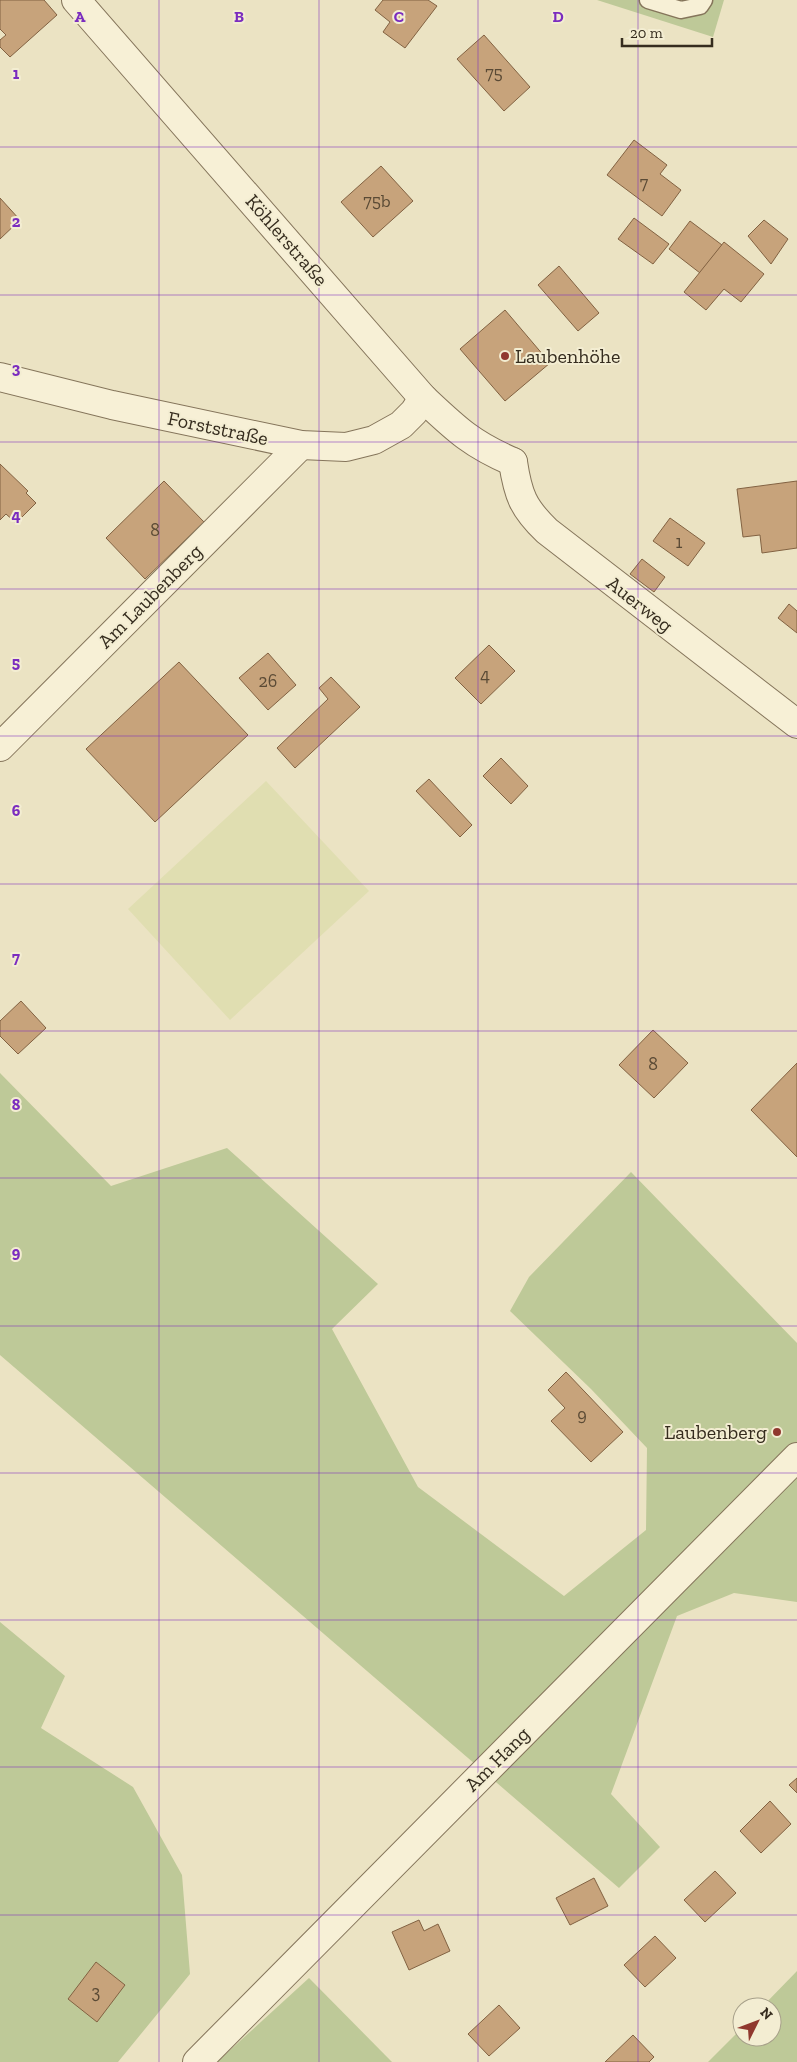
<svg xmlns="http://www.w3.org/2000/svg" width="797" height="2062" font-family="'Zilla Slab',serif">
<rect width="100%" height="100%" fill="#ebe3c3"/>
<polygon fill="#e0deb1" points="266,781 369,891 230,1020 128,909"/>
<g fill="#bec998">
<polygon points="597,0 724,0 713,37"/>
<polygon points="0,1073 111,1186 227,1148 378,1284 332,1329 418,1487 564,1596 646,1530 647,1448 591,1389 510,1311 529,1277 631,1172 797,1343 797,1602 734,1593 677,1616 611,1794 660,1847 619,1888 0,1355"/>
<polygon points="0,1622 65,1676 41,1728 133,1787 182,1875 190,1974 118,2062 0,2062"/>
<polygon points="797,1971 797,2062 708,2062 742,2028 742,2037 772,2037 772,2007 762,2007"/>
<polygon points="309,1978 392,2062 217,2062"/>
</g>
<g fill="#c7a37b" stroke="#826242">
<polygon points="0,0 44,0 57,15 10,57 0,47 0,40 6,35 0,29"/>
<polygon points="383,0 428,0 437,6 405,48 383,32 390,22 375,10"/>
<polygon points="484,35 530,87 504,111 457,59"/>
<polygon points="634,140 667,165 660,174 681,190 662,216 607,175"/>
<polygon points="381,166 413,201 373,237 341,202"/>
<polygon points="0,198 20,220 0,239"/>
<polygon points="634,218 669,244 653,264 618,239"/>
<polygon points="764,220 788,239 771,264 748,236"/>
<polygon points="690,221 722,245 700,273 669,249"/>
<polygon points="724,242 764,274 741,302 724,289 706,310 684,292"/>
<polygon points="559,266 599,313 578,331 538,285"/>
<polygon points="505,310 550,363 505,401 460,349"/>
<polygon points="0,464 28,491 26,493 36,503 16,523 6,514 0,520"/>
<polygon points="164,481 204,522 145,579 106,538"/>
<polygon points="797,481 797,548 762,553 760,535 743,537 737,489"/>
<polygon points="670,518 705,543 688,566 653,541"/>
<polygon points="642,559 665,577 654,592 630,574"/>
<polygon points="789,604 797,611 797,633 778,618"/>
<polygon points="489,645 515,671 481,704 455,678"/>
<polygon points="268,653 296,685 268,710 239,678"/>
<polygon points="179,662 248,735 155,822 86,749"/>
<polygon points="331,677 360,707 295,768 277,748 328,699 319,688"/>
<polygon points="501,758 528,786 511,804 483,776"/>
<polygon points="429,779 472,825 460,837 416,791"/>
<polygon points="21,1001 46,1028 18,1054 0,1036 0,1021"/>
<polygon points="653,1030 688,1063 654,1098 619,1065"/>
<polygon points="797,1063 797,1157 751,1110"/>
<polygon points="566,1372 623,1432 591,1462 551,1421 565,1408 548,1390"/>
<polygon points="797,1778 797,1793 789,1785"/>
<polygon points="770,1801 791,1824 761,1853 740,1831"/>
<polygon points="715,1871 736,1893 705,1922 684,1900"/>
<polygon points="594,1878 608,1906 570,1925 556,1898"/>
<polygon points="419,1920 424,1931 438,1924 450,1951 409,1970 392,1932"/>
<polygon points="655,1936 676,1958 645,1987 624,1965"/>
<polygon points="96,1962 125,1985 97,2022 68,1999"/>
<polygon points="499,2005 520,2028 489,2056 468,2034"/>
<polygon points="633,2035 654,2057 649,2062 605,2062"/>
</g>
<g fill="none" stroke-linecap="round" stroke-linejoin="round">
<g stroke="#85755b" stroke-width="19">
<polyline id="service" points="648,0 681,10 700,6 704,0"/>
</g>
<g stroke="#85755b" stroke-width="30">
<g id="minor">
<path d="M513,462C518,495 523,508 547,531L797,724"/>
<polyline points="0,747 301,445"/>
<polyline points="197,2062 797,1457"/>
</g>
</g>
<g stroke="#85755b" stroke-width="30">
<g id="tertiary">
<path d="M76,0L423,398C456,429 471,444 513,462"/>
<polyline points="0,377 112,405 301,445 346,447 374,440 401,425 414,412 423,398"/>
</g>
</g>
<use href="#service" stroke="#f7f0d6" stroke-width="16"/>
<use href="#minor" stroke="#f7f0d6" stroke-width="28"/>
<use href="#tertiary" stroke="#f7f0d6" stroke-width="28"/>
</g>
<path fill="none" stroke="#7b2cbf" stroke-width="1" stroke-opacity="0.55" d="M159,0V2062M319,0V2062M478,0V2062M638,0V2062M0,147H797M0,295H797M0,442H797M0,589H797M0,736H797M0,884H797M0,1031H797M0,1178H797M0,1326H797M0,1473H797M0,1620H797M0,1767H797M0,1915H797"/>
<g fill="#90382e" stroke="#f3edd2" stroke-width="2">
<circle cx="505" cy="356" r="5"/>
<circle cx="777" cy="1432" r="5"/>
</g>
<g text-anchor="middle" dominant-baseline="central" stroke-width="4" stroke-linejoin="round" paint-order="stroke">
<g font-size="18" fill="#5a4a35">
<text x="494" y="73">75</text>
<text x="644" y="183">7</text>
<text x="377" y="201">75b</text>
<text x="155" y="530">8</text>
<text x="679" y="542">1</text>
<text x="485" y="675">4</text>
<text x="268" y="681">26</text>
<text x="653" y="1064">8</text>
<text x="582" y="1415">9</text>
<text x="96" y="1992">3</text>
</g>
<g font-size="20" fill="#352c1e" stroke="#f3edd2">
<text transform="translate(287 240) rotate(49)">Köhlerstraße</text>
<text transform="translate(218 428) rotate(12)">Forststraße</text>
<text transform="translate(150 596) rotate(-45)">Am Laubenberg</text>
<text transform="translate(640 604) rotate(38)">Auerweg</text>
<text transform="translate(497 1759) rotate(-45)">Am Hang</text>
</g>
<g font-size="20" fill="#352c1e" stroke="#f3edd2" text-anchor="start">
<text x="515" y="356">Laubenhöhe</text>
<text x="767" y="1432" text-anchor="end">Laubenberg</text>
</g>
</g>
<g font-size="16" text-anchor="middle" font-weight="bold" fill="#7b2cbf" stroke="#f3edd2" stroke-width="4" stroke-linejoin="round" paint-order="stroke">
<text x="80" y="22">A</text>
<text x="239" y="22">B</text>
<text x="399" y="22">C</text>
<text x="558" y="22">D</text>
<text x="16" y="79">1</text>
<text x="16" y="227">2</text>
<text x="16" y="374">3</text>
<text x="16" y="521">4</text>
<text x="16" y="668">5</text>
<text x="16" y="816">6</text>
<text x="16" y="963">7</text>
<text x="16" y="1110">8</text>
<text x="16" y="1258">9</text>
</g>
<g transform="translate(757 2022) rotate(48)"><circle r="24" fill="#f3edd2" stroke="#a7a08a"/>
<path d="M0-4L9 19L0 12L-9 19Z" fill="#90382e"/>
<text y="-8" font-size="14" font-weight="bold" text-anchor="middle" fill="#352c1e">N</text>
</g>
<path d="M622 38v8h90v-8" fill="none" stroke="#352c1e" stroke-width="2.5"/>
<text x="630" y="38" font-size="15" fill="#352c1e" stroke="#f3edd2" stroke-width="4" paint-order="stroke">20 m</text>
</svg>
